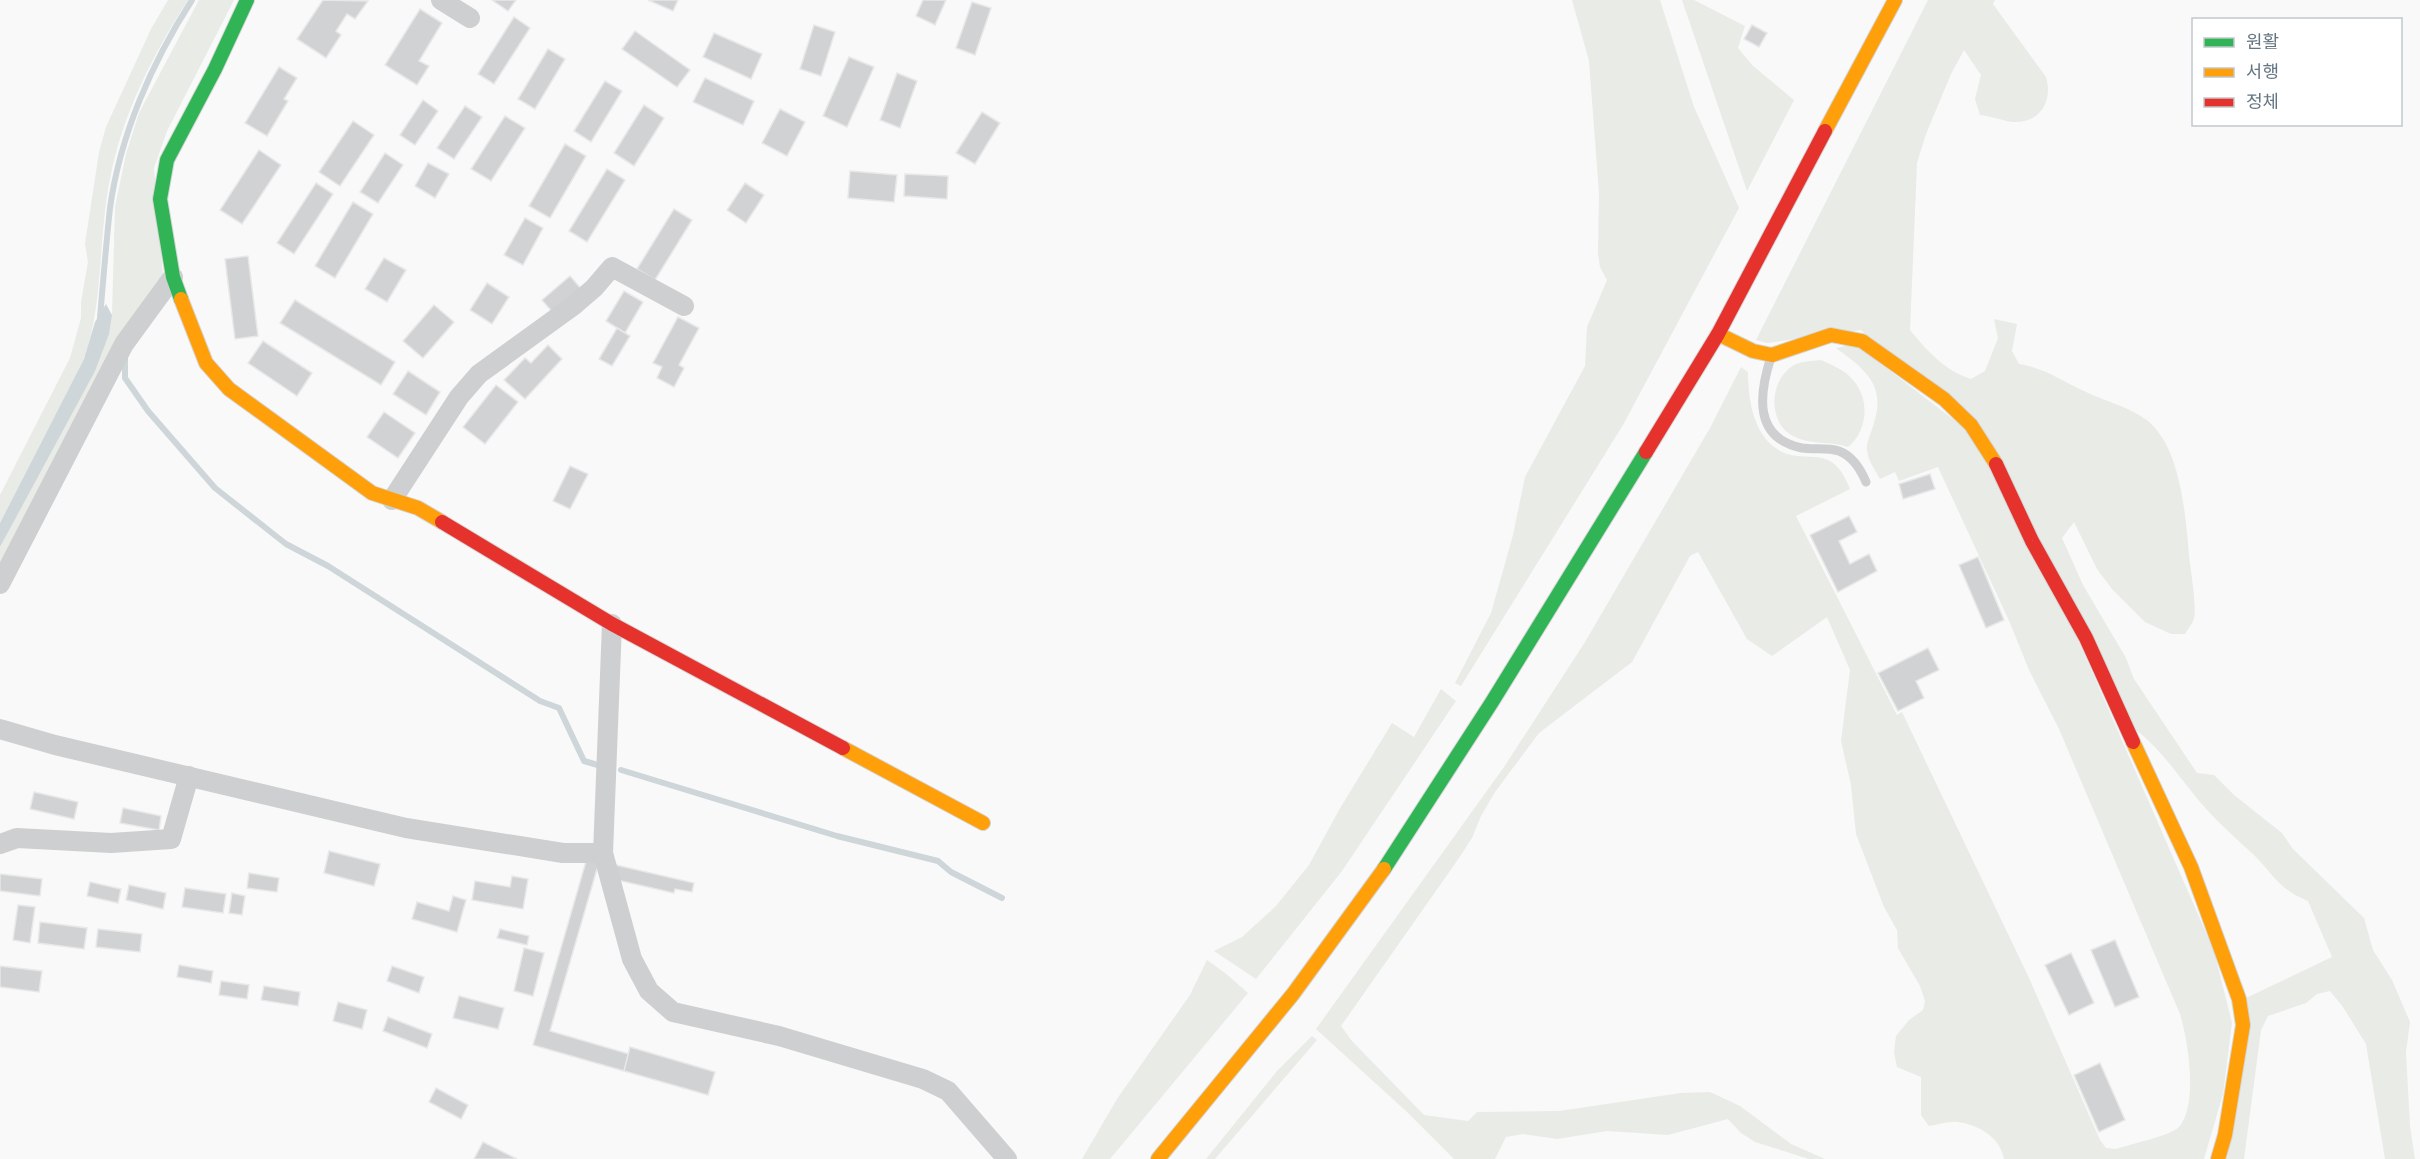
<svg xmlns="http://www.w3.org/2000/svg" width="2420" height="1159" font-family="'Titillium Web','Noto Sans KR',sans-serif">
<rect width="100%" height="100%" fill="#f9f9f9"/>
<g fill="#e8ebe6">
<path d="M168,0H188C153,54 122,115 110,179C98,238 104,301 84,359L0,523V495L70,358L81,318V302L88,262L85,244L99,152L106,127L151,29Z"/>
<polygon points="199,0 234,0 167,131 154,168 163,276 0,569 0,547 101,355 112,315 115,207 126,154 139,113"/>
<polygon points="1572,0 1660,0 1694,107 1739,208 1623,425 1461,686 1455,683 1491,613 1513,535 1525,477 1585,366 1587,327 1607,280 1600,267 1598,253 1599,193 1589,61"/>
<polygon points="1682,0 1694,0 1745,26 1738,48 1752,65 1794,100 1747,191"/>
<path d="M1928,0H1995L1993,4L2046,77C2053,101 2041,123 2013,122C2004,121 1991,116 1980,115L1975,99L1981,75L1964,50L1951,74L1926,134L1917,163L1910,330C1927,351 1944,370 1971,379L1985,371L1998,338L1994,319L2017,324L2012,351L2019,364C2047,369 2061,381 2086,392C2107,402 2130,407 2148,421C2181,449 2185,513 2189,554C2190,568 2197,605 2194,618C2193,623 2188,629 2185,634H2171L2145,622L2112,589L2097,569L2074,522L2062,538L2083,585L2126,658L2134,679L2197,773L2214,775L2234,795L2282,833L2293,849L2364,918L2373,950L2392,980L2410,1022L2406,1052L2410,1126L2415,1159H2385L2366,1044L2343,1007L2330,991L2317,994L2306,1003L2268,1016L2261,1030L2244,1159H2223L2244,999L2332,957L2308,901C2279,889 2276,878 2256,857C2237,839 2217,822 2200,802C2179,777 2162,750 2136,730L1997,454L1861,330L1767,343L1756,340Z"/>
<path d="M1855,344L1971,433L2079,642L2214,951L2232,1023L2223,1094L2204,1159H2004C2000,1137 1979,1125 1958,1122C1949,1121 1937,1125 1929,1126L1921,1115V1077L1897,1067L1894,1053L1896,1036L1909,1020L1923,1010L1925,1001L1920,986L1898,948L1897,930L1884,907L1856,834L1851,785L1841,741L1850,670L1827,617L1772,656L1747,639L1698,552L1690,556L1632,662L1539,733L1495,792L1481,816L1472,838L1459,858L1341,1026L1352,1041L1424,1115L1468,1121L1477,1112L1559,1111L1681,1093L1710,1092L1740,1106L1791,1144L1825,1159H1809L1755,1142L1741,1133L1728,1119L1668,1135L1607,1131L1557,1139L1523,1134L1506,1137L1495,1159H1454L1407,1112L1316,1029L1504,767L1585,642L1710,428L1741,367L1748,372C1748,403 1755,446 1791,455C1803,458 1817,455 1828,460C1840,466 1845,477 1850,489L1796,516L1897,715L1902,712L2029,978L2100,1140L2106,1148L2116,1149C2128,1145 2171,1135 2178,1128C2199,1107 2188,1040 2180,1014L2059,729L2029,670L2010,623L1938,467L1899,481L1895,472L1880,479C1875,470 1868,461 1867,450C1866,442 1872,431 1874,423C1886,385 1865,369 1836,348Z"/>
<path d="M1821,360C1832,365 1845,370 1853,380C1870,399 1868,431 1848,447C1831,441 1809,445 1793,436C1767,422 1769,380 1794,365C1802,361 1812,361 1821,360Z"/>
<polygon points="1441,689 1456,701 1342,871 1256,979 1214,951 1242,937 1276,906 1309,865 1339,810 1392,723 1414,737"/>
<polygon points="1207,960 1225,973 1248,993 1110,1159 1082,1159 1117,1099 1190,995"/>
<polygon points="1312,1036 1317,1040 1215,1159 1206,1159 1277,1071"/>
</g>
<polygon fill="#ced6d9" points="106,304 112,315 109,334 95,371 0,547 0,523 84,359 95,322"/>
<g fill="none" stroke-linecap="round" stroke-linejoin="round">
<g stroke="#ced6d9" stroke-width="6">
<path d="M100,318C103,282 106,245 110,208C120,135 152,62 192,0"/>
<polyline points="125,355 125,378 148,411 215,488 286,544 328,566 540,701 559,708 584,761 601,766"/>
<polyline points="621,770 837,836 938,861 951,872 1002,898"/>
</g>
</g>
<g fill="#d0d2d3" stroke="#e8e8e8" stroke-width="1.5">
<polygon points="323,0 368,1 355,19 347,14 336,31 341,35 326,58 297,39"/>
<polygon points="492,0 516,0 508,11"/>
<polygon points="648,0 678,0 673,11"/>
<polygon points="923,0 946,0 935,25 916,16"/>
<polygon points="972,2 991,8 975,55 956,48"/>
<polygon points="420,9 442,23 419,61 429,66 417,85 385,65"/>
<polygon points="514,17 530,28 494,84 478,74"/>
<polygon points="814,25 835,32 821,76 800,69"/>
<polygon points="1752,25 1767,33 1759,47 1744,39"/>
<polygon points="635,31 690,70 677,87 622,49"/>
<polygon points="714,33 762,54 751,79 703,57"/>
<polygon points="548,49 565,59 535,109 518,99"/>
<polygon points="849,57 874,67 847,127 823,116"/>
<polygon points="279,67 297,78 284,99 288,101 267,136 245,123"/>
<polygon points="897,73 917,81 900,128 880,120"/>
<polygon points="705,78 754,101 743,125 693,102"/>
<polygon points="605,81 622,91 591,142 574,131"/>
<polygon points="423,100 438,111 415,145 400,135"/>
<polygon points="644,105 664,118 634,166 614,153"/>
<polygon points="465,106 482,117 454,159 437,148"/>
<polygon points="780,109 805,122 787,156 762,143"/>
<polygon points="982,112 1000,123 975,164 956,153"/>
<polygon points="505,116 525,128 491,181 471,169"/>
<polygon points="353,121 374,135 340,186 319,172"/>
<polygon points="565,144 586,156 550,218 529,206"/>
<polygon points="259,150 281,165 242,224 220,210"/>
<polygon points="385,153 403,165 378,203 360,192"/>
<polygon points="428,163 449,174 435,198 415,186"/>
<polygon points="607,169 625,180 587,242 569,231"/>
<polygon points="850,171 897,175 894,202 848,198"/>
<polygon points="905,174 948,176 947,199 904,196"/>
<polygon points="316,183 333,194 294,254 277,243"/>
<polygon points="745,183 764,195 746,223 727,210"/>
<polygon points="353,202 373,214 335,278 315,266"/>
<polygon points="674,209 692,220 655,280 637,269"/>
<polygon points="525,218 543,228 523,265 504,255"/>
<polygon points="248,256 258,336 235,339 225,259"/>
<polygon points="384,258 406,270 387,302 365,289"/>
<polygon points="570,276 583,291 555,315 542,300"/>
<polygon points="487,283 509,297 492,324 470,310"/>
<polygon points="624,291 643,302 625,333 606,321"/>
<polygon points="295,300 395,362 381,385 280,323"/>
<polygon points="434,305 454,322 423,358 403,341"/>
<polygon points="678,317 699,328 679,365 684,368 674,387 657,378 662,367 653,363"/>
<polygon points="617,328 630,336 612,366 599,359"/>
<polygon points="263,341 312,373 297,396 248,363"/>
<polygon points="548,345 562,359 525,399 504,380 525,358 531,363"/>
<polygon points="408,371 440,392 426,415 393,394"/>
<polygon points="496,385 518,402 485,444 463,427"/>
<polygon points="384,412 415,433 398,458 367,437"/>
<polygon points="570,466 588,474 570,509 553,501"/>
<polygon points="1930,474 1935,489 1903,499 1899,484"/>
<polygon points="1849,516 1857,532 1839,541 1850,564 1869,554 1877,571 1838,592 1810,535"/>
<polygon points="1978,557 2004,620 1986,628 1959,565"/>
<polygon points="1928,648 1939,670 1916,681 1924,698 1898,711 1878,673"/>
<polygon points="34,792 78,802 74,819 30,809"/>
<polygon points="123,808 161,816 159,830 120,823"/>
<polygon points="329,851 380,864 374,886 324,873"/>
<polygon points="587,858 599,862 550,1031 629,1054 624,1071 533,1045"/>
<polygon points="616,865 694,883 692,892 675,889 674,893 613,879"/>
<polygon points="249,873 279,878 277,892 247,888"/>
<polygon points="0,874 42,879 40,896 0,891"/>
<polygon points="512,876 528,879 523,909 472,900 475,881 510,887"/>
<polygon points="90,882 121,889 118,903 87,896"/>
<polygon points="129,885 166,893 163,909 126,900"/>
<polygon points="185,888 226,894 223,913 182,907"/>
<polygon points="232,893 245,896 242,915 229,913"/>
<polygon points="453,896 466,900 457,932 412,919 417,902 449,911"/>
<polygon points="18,905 35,907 30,943 13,940"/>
<polygon points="40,922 87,928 84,949 38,943"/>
<polygon points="98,929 142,934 140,952 96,947"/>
<polygon points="500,929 529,936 527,945 497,938"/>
<polygon points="2115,940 2139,997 2115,1007 2091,950"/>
<polygon points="524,948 544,953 533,996 514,991"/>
<polygon points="2071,953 2094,1003 2069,1015 2045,965"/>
<polygon points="179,965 213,971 211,983 177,977"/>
<polygon points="0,966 42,971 39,992 0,987"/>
<polygon points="392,966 424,977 419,993 387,981"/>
<polygon points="221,981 249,985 247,999 219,995"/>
<polygon points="264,986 300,992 298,1006 261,1000"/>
<polygon points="459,996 504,1008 498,1029 453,1018"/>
<polygon points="338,1002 367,1010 362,1029 333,1021"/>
<polygon points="388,1017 432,1034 427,1048 383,1031"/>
<polygon points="630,1047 715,1072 708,1095 624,1071"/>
<polygon points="2100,1063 2125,1120 2099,1132 2074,1075"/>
<polygon points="436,1088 468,1105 461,1119 429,1102"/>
<polygon points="483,1142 517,1159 474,1159"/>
</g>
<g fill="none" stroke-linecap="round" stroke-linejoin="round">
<g stroke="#d5d6d7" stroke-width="16">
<g id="fast">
<polyline points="181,299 173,277 160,199 167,160 215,69 247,0"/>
<polyline points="1384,869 1492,702 1646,452"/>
</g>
</g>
<g stroke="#d5d6d7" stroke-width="16">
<g id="slow">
<polyline points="1825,131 1895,0"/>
<polyline points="181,299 206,363 229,389 372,493 418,508 442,522"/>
<polyline points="1718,334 1753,351 1772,355 1831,335 1862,341 1944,399 1971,425 1996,464"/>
<polyline points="2133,742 2191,867 2239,999 2243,1025 2225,1135 2218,1159"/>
<polyline points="843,748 983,823"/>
<polyline points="1158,1159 1293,994 1384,869"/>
</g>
</g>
<g stroke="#d5d6d7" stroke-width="16">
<g id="jam">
<polyline points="1646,452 1718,334 1825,131"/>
<polyline points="1996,464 2032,541 2086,638 2133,742"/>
<polyline points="442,522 612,624 843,748"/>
</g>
</g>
<path stroke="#cecfd0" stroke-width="9" d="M1771,357C1759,394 1753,438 1802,448C1814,450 1826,447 1839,451C1852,456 1861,470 1866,482"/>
<g stroke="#cecfd0" stroke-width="20">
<polyline points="441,0 470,18"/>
<polyline points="392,500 459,397 479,374 573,306 594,288 612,267 684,306"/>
<polyline points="0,584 124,344 173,277"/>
<polyline points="612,624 603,853 632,959 649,991 673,1012 779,1036 923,1079 948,1091 1007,1159"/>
<polyline points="0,729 55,745 406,828 563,853 603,853"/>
<polyline points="0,844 17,838 111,843 171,839 189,776"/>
</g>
<use href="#fast" stroke="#30b455" stroke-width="14"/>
<use href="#slow" stroke="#ff9f0a" stroke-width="14"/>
<use href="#jam" stroke="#e5322d" stroke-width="14"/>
</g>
<rect x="2192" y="18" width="210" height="108" fill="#ffffff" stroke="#c1c8cd" stroke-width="1.5"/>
<rect x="2204" y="38" width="30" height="9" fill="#30b455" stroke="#c1c8cd" stroke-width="1.5"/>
<text x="2246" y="48" font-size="18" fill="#657683">원활</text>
<rect x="2204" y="68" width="30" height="9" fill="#ff9f0a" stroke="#c1c8cd" stroke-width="1.5"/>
<text x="2246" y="78" font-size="18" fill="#657683">서행</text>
<rect x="2204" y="98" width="30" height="9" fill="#e5322d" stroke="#c1c8cd" stroke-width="1.5"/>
<text x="2246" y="108" font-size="18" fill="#657683">정체</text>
</svg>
